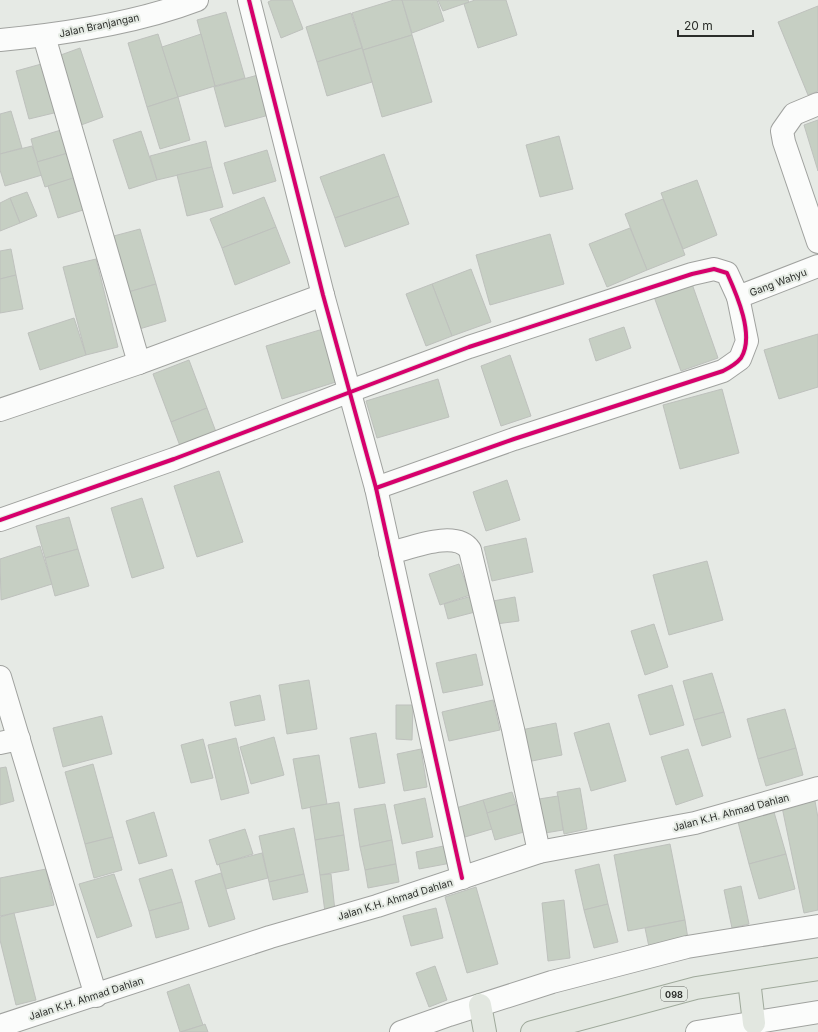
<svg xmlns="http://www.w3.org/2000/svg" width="818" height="1032" font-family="Inter,sans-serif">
<rect width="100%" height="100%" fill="#e6eae5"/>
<g fill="#c6cfc3" stroke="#bec1bd">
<polygon points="272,0 292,0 303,29 281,38 268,2"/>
<polygon points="394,0 402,0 412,35 363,50 352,13"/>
<polygon points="402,0 437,0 444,21 412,33"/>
<polygon points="438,0 468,0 469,2 443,11"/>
<polygon points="475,0 506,0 517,35 478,48 464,4"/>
<polygon points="818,6 818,91 808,95 778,22"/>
<polygon points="226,12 245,78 215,86 197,20"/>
<polygon points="351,13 362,48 317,62 306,27"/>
<polygon points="158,34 178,97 147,107 128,43"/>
<polygon points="201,34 215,86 178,97 162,47"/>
<polygon points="412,35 432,102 382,117 363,50"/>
<polygon points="80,48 103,117 81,125 58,56"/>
<polygon points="362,48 372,82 327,96 317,62"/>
<polygon points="45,63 58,112 29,119 16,71"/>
<polygon points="258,75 269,115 225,127 214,87"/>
<polygon points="178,97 190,140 160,149 147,107"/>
<polygon points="11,111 22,148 0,154 0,114"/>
<polygon points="818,120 818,171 804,125"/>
<polygon points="61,130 68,153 37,162 31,139"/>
<polygon points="141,131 157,180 129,189 113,140"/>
<polygon points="559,136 573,189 540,197 526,145"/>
<polygon points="206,141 212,167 157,180 150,156"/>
<polygon points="32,146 42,175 5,186 0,170 0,154"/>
<polygon points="267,150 276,181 233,194 224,163"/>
<polygon points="68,153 75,178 45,187 37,162"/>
<polygon points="384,154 399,196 335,218 320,177"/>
<polygon points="212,167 223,207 187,216 177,175"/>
<polygon points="73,178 83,210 58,218 48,186"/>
<polygon points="697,180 717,235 683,249 661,193"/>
<polygon points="27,192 37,216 20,223 10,198"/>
<polygon points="399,196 409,224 345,247 335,218"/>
<polygon points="264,197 276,227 222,248 210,219"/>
<polygon points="10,198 20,223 0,231 0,203"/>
<polygon points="663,199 685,255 647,270 625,214"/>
<polygon points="276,227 290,263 235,285 222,248"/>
<polygon points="630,228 647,270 607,287 589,244"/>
<polygon points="140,229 156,284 125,293 110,237"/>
<polygon points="550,234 564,284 490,305 476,255"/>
<polygon points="11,249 16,275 0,279 0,251"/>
<polygon points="96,259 118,347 86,355 63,267"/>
<polygon points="471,269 491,322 452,336 432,284"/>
<polygon points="16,275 23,309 0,313 0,279"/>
<polygon points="691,281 718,358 681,371 653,294"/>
<polygon points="156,284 166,321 136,330 125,293"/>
<polygon points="432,284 452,336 426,346 406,294"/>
<polygon points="74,318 86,355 40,370 28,333"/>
<polygon points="624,327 631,348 596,361 589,339"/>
<polygon points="323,329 339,381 282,399 266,346"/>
<polygon points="818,334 818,387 779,399 764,350"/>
<polygon points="510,355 531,416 501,426 481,366"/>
<polygon points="189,360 207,408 171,422 153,374"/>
<polygon points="438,379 449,417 377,438 366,401"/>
<polygon points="722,389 739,453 680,469 663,405"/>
<polygon points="207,408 216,432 180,446 171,422"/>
<polygon points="219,471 243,542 197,557 174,486"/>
<polygon points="507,480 520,520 486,531 473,492"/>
<polygon points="142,498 164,568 132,578 111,508"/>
<polygon points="69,517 78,549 45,558 36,526"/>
<polygon points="526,538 533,572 492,581 484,547"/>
<polygon points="40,546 52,584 1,600 0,559"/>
<polygon points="78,549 89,586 55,596 45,558"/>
<polygon points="707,561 723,620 669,635 653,575"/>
<polygon points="459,564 470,595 440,605 429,574"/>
<polygon points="475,595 479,611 448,619 444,604"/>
<polygon points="515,597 519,621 496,624 493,601"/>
<polygon points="654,624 668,667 645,675 631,631"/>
<polygon points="476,654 483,685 443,693 436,663"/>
<polygon points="712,673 724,712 694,720 683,681"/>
<polygon points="309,680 317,729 287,734 279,685"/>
<polygon points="672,685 684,725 650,735 638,695"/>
<polygon points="260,695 265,720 235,726 230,702"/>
<polygon points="493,700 500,730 449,741 442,712"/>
<polygon points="396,705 413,705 412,740 396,739"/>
<polygon points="785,709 796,748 758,759 747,719"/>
<polygon points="724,712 731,737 702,746 694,720"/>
<polygon points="102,716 112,754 63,767 53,728"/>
<polygon points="556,723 562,755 527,762 521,730"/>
<polygon points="609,723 626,781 591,791 574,733"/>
<polygon points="376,733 385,783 359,788 350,738"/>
<polygon points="274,737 284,775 251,784 240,747"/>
<polygon points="236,738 249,793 221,800 208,745"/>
<polygon points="203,739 213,778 191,783 181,745"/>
<polygon points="796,748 803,775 766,786 758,759"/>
<polygon points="421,749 427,787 404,791 397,754"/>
<polygon points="688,749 703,796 676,805 661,757"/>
<polygon points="319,755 327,804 302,809 293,759"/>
<polygon points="93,764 113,837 85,844 65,772"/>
<polygon points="6,767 14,801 0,805 0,768"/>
<polygon points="580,788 587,829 564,834 557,792"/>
<polygon points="512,792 516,804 487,813 483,800"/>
<polygon points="558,796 563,830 545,833 539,799"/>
<polygon points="425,798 433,837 402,844 394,805"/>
<polygon points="483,800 492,829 465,837 456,808"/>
<polygon points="815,801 818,818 818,910 804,913 782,807"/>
<polygon points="339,802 344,835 315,840 310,807"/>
<polygon points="385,804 392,840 360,847 354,809"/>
<polygon points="516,804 524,832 495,840 487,813"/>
<polygon points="154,812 167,856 139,864 126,821"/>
<polygon points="774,812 786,854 749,864 738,822"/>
<polygon points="294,828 304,874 269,882 259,836"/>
<polygon points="245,829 253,854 217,865 209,840"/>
<polygon points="344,835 349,870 320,875 315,840"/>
<polygon points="113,837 122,870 94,878 85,844"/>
<polygon points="392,840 396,864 365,870 360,847"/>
<polygon points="670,844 685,920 628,931 614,855"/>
<polygon points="448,845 451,863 419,869 416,852"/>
<polygon points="262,853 268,878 226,889 219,864"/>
<polygon points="786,854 795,889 759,899 749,864"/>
<polygon points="396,864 399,882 368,888 365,870"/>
<polygon points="599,864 608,904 584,910 575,870"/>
<polygon points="46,869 54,905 0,916 0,878"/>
<polygon points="172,869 182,902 149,911 139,879"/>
<polygon points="221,873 235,919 209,927 195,881"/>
<polygon points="114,874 132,926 97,938 79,884"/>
<polygon points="304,874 308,892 273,900 269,882"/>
<polygon points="331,874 335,911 325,912 320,875"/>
<polygon points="741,886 749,924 732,928 724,890"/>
<polygon points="476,887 498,964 467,973 445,897"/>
<polygon points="564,900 570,958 548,961 542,903"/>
<polygon points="182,902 189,929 156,938 149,911"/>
<polygon points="608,904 618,942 594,948 584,910"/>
<polygon points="436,908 443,938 411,946 403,916"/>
<polygon points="14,913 36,1000 16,1005 0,940 0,917"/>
<polygon points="685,920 688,939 649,947 645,928"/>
<polygon points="435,966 447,1000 429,1007 416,973"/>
<polygon points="189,984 203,1025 180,1032 167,992"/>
<polygon points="205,1024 208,1032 181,1032 203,1025"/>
</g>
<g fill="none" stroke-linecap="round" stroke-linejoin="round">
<g stroke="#a0a29f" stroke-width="24">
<g id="minor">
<polyline points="249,0 323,295 376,488 462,878"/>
<polyline points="44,36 139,363"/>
<polyline points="818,104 794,114 782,131 784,142 818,242"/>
<polyline points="0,410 139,363 323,295"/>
<polyline points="376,488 514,439 723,371 740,359 747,341 738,297"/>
<polyline points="0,520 174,459 350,391"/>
<path d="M390,553C411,548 456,529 470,550L513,729L539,852"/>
<polyline points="0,677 96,996"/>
<polyline points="0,743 19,739"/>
<polyline points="401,1032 449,1015 552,982 687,947 818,926"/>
<polyline points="697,1032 818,1012"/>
</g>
</g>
<g stroke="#a0a29f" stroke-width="24">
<g id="tertiary">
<path d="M0,40C64,34 137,23 197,0"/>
<polyline points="350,391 469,347 692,274 714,269 727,273 738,297 818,266"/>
<polyline points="0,1026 270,937 377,906 539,852 695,823 818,788"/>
</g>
</g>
<g stroke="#9fa99b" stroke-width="24">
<g id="primary">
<polyline points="749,980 754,1023"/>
<polyline points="480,1005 485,1032"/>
<polyline points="532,1032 696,988 818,969"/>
</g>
</g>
<use href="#minor" stroke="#fbfcfb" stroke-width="22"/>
<use href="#tertiary" stroke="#fbfcfb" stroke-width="22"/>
<use href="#primary" stroke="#e2e7e0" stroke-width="22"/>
<g stroke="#e5ebe4" stroke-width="6">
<g id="cycleway">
<polyline points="249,0 323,295 376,488 462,878"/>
<path d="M0,520L174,459L469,347L692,274L714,269L727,273C737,295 755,336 741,358C737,363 729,368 723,371L514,439L376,488"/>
</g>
</g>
<use href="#cycleway" stroke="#d6006c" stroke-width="4"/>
</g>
<g text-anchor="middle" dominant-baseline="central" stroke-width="4" stroke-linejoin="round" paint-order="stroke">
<rect fill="#e5ebe4" stroke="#646762" stroke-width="1" x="661" y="987" width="26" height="14" rx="3"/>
<g font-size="9" font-weight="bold" fill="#2c2e2b">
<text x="674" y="994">098</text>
</g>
<g font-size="10" fill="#2c2e2b" stroke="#e5ebe4">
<text transform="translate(99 25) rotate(-12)">Jalan Branjangan</text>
<text transform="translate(778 282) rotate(-21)">Gang Wahyu</text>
<text transform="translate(731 812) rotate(-15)">Jalan K.H. Ahmad Dahlan</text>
<text transform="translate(395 899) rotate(-17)">Jalan K.H. Ahmad Dahlan</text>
<text transform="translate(86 998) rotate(-18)">Jalan K.H. Ahmad Dahlan</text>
</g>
</g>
<path d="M678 30v6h75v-6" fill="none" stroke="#2c2e2b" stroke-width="2"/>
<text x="684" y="30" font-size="12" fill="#2c2e2b" stroke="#e5ebe4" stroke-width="3" paint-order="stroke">20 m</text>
</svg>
